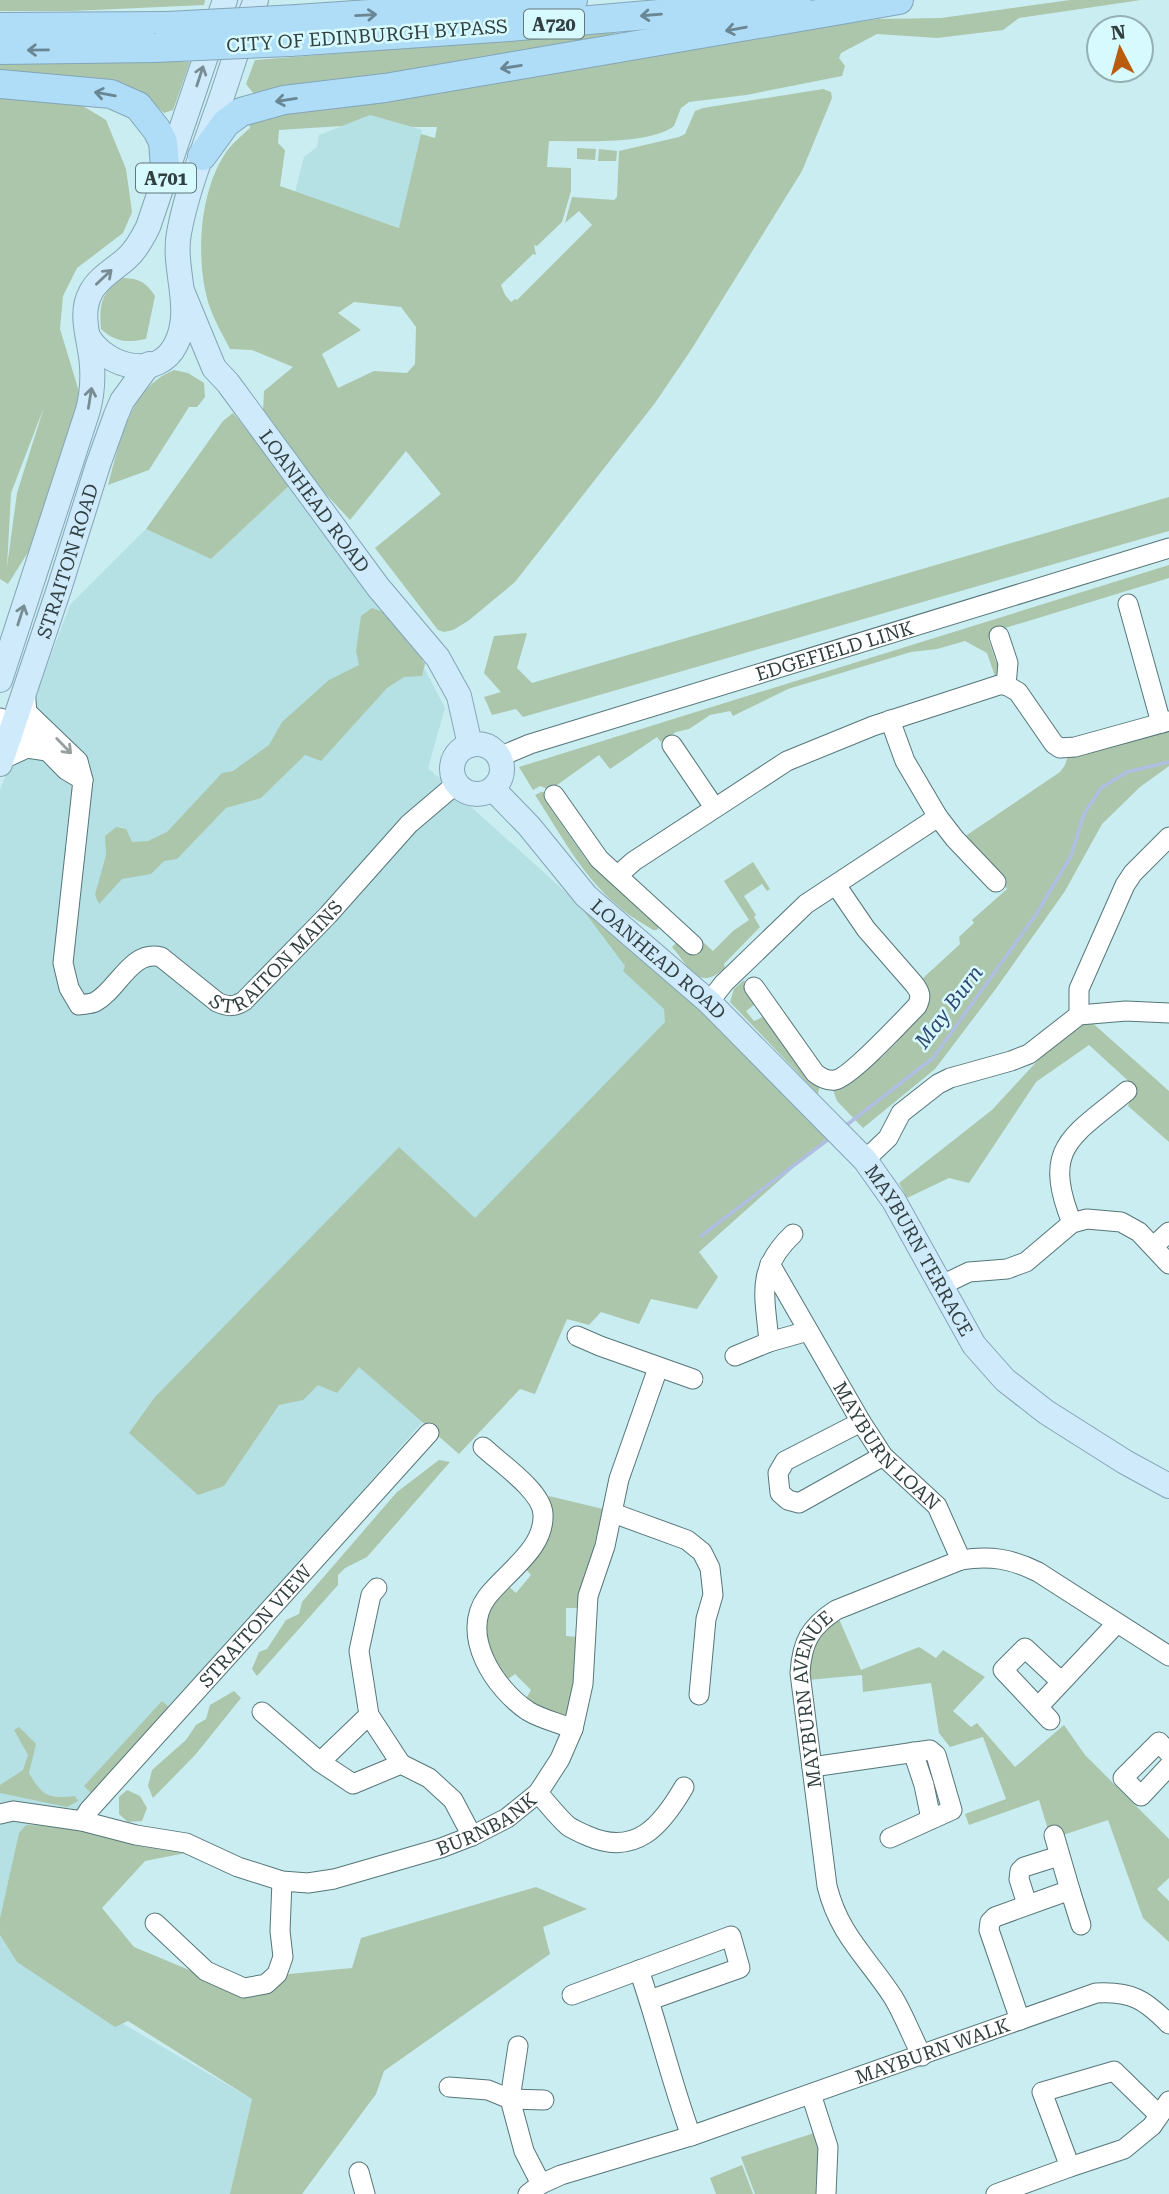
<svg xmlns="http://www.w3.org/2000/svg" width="1169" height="2194" font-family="'Roboto Serif',serif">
<rect width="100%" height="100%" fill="#caedf1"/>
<g fill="#b5e1e5">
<polygon points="370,115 422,130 400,228 295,192 304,157 317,147 319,135"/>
<polygon points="291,484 404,629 445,708 428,768 691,1005 425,1419 324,1535 78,1807 52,1894 8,1882 0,1918 0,790 70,605 146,529 211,559"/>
<polygon points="0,1935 17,1962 252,2099 230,2194 0,2194"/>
</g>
<g fill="#acc6ab" fill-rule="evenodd">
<polygon points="0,0 205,0 204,5 72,11 0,11"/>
<path d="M1070,0H1141L1019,18L1003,30L937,38L877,34L841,53L839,58L845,66L842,76L746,95L689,102L681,108L674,126C649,145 580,141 549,141L547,167L571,168V191L562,222L537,246L534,245L536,255L533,254L501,285L505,295L511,302L515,299L517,300L592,225L579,211L565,223L572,197L614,200L617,197L619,151L679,137L685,134L695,111L703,108L823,89L831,92L832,98L802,171L691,350L655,403L515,582L468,621L453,630L444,632L438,630L375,548L441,494L406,451L350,520L311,478L263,411L264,391L293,367L252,350L230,349C223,335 214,320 209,305C195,260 199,190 227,151C233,143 242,135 250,128L249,119L287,107L878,19L941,18ZM370,115L412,127H437L435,138L421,134L399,228L280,186L285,150L278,143L279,130L342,126ZM354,302L401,307L416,327L415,364L407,373L374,371L338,388L322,354L361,330L338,313Z"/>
<polygon points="615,32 612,38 426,71 254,94 246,84 255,60"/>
<polygon points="0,61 190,62 173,110 164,113 154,104 0,76"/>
<path d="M0,93L73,100L106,120L126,169L132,212L123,233L77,268L63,296L60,329L80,395L32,546L8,584L0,579ZM44,407L17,493L7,567L11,493Z"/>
<polygon points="577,148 596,149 595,160 577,159"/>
<polygon points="599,149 617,151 616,161 598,161"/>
<path d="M121,278C138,278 146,282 155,296L146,339C127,343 115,342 101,329C99,304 101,294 121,278Z"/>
<path d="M174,370L188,373L204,383L205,397L197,407H189L149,470L108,485C120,442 129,388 174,370Z"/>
<polygon points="233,413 291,484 211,559 146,529 223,421"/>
<polygon points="1169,497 1169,531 523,717 516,709 492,715 484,697 501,692 484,673 494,636 527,633 517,668 532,683"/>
<polygon points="1169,565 1169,578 992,632 988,638 996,662 1001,664 1001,669 996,679 987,653 965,641 937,649 911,652 788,689 733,716 730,711 710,715 689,729 676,732 661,742 657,737 610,769 599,755 550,790 540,786 533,790 519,767"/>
<path d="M372,608C397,614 412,644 425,664L422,676L404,677L387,688L321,761L305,755L261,798L226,808L177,859L164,861L151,874L122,879L99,904L95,895L106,855L105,836L116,827L126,829L132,842L148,841L167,832L222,773L233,771L269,745L282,722L329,680L359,665L356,651L361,616Z"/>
<polygon points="1169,725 1169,766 1140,787 1102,824 1065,891 995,990 935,1069 863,1128 837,1101 832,1087 872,1059 880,1059 897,1042 897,1034 921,980 960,944 959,937 974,923 972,920 1007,889 964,837 1060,772 1065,765 1068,756"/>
<path d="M541,792H544L549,799L548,805L588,862H594L625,892L626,897L653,920L662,924L657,930H653C641,922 627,915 617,905C582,876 560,833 535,795Z"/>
<path d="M753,862L770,889L767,891L762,884L744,896L756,915L754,917L760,927L724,964L725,968C698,992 690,968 672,947L679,940L692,951L702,941L713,951L733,931L749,920L724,881Z"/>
<polygon points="585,905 707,1017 830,1135 699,1252 718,1277 697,1309 651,1299 639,1324 601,1312 589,1325 567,1319 535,1394 520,1389 459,1454 359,1367 337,1393 318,1385 303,1400 279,1405 224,1486 198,1495 129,1433 155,1397 399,1147 475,1218 665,1022 664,1009 623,971 625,966 583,910"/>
<polygon points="744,980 755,999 754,1005 746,1011 754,1021 765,1016 820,1084 818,1094 730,1002 734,989"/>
<polygon points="1088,1019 1169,1091 1169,1142 1128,1106 1135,1087 1089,1045 1036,1082 969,1183 949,1178 907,1198 899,1183 992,1110 1063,1033"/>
<polygon points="439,1460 450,1462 367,1557 345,1568 338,1575 338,1585 257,1676 252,1669 259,1652 267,1649 286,1620 299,1614 302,1602 397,1492"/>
<path d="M549,1496L603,1509L579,1608H566V1636L578,1637L571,1712L565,1716L557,1715L525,1700L531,1690L515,1674L505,1681C481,1641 473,1623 506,1584L516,1593L531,1575L524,1567L546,1537Z"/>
<polygon points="839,1619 861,1670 919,1647 936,1658 943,1650 985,1677 953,1711 971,1727 977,1723 1015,1767 1064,1725 1085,1755 1169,1839 1169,1878 1157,1889 1169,1901 1169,1942 1143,1918 1108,1820 1051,1839 1039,1800 969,1825 965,1814 1006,1799 983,1737 950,1747 939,1733 931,1683 863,1692 862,1675 808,1680 807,1666 816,1637"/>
<polygon points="234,1691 241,1698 196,1754 153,1798 148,1786 152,1770 186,1740 196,1725 206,1719 210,1705"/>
<polygon points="162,1701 169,1707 155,1729 92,1794 84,1786"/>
<path d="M19,1727L36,1744L29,1773C42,1796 49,1799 75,1796L78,1801L67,1807L0,1793V1785L23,1770L28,1755L14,1730Z"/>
<polygon points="127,1790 140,1796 147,1808 142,1821 128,1822 119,1814 119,1797"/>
<polygon points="26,1825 72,1827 186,1853 145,1861 102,1908 134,1947 206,1977 273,1985 289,1974 352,1968 361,1938 536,1887 587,1909 543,1927 550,1954 384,2071 376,2094 302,2194 230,2194 252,2099 128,2021 115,2027 17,1962 0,1935 0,1918 19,1833"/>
<polygon points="820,2131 822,2194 755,2194 741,2157"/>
<polygon points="742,2165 753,2194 716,2194 710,2178"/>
</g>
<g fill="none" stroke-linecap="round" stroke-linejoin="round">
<g stroke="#afbee1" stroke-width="3.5">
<polyline points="844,1127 933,1058 1035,916 1071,856 1084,814 1101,788 1127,772 1169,762"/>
<polyline points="701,1236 830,1138"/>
</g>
<g stroke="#567679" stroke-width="21">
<g id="minor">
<polyline points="1128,604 1161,723"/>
<polyline points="999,636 1008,663 1006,685"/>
<polyline points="1006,685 1018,692 1054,744 1060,748 1075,747 1169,721"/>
<path id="s1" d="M25,690L27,712L78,761L83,780L63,963L69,988L79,1005C84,1004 91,1004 95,1002C118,990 131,949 161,957L217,1002C228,1007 234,1007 244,1001L328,915L409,824L456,784"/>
<polyline points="0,718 32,735 66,770 83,780"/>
<polyline points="672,745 714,807"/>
<path id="s2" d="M499,757L530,744L1169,548"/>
<polyline points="1,760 27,748 47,751"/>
<polyline points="554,795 599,859 693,945"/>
<polyline points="938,817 955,839 996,882"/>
<polyline points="618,875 634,861 787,761 873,726 999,685 1006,685"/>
<path d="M754,987L815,1073C821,1078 827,1081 835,1080C851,1077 903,1020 917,1006C922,996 920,992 914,984L866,929L836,885"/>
<polyline points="709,1002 724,983 806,904 938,817 905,761 890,720"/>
<polyline points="1079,1015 1079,989 1125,885 1133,873 1169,837"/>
<polyline points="865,1160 888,1138 901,1113 938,1084 950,1078 1011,1061 1029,1054 1079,1015 1126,1011 1169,1013"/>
<path d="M1072,1223C1041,1146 1072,1137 1127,1091"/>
<path d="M793,1234C755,1270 765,1295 769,1342L808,1331"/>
<polyline points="1154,1246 1169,1232"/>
<path id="s3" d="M770,1264L861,1422L883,1456L937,1506L961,1560"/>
<polyline points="942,1285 969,1272 1007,1269 1026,1262 1072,1223 1087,1219 1121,1222 1139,1232 1169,1264"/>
<polyline points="577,1336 600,1346 693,1379"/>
<polyline points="735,1356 769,1342"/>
<polyline points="861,1422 785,1461 778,1473 780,1493 788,1500 799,1503 883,1456"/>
<path d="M483,1447C500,1463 542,1491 543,1514C545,1549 506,1572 487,1597C459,1635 495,1689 528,1711C541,1719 559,1723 573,1729"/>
<polyline points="613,1513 687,1540 702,1552 710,1568 713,1595 706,1619 699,1695"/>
<polyline points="377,1588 371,1595 359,1651 369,1715 401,1764"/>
<polyline points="1038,1707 1117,1623"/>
<polyline points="262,1712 320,1762 353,1784 401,1764 429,1778 453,1800 472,1836"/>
<polyline points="1050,1720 1003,1670 1025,1648 1055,1676 1064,1679"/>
<polyline points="913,1752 924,1785 931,1819"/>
<polyline points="1169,1753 1159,1742 1123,1778 1141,1796 1169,1766"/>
<polyline points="320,1762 369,1715"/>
<polyline points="812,1767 930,1750 936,1755 952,1810 890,1838"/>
<path d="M538,1793C548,1804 557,1816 568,1826C574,1830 581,1833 588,1836C636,1857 662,1825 684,1787"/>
<path id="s4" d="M0,1814L13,1811L82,1821L136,1835L186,1843L238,1867L282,1881L308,1883L334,1879L441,1848L472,1836L507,1818L538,1793L560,1759L573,1729L583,1684L588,1596L605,1546L619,1479L658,1368"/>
<path id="s5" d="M82,1821L89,1810L429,1433"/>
<polyline points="1070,1890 1081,1925"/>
<polyline points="1027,1904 1019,1879 1020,1871 1024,1867 1059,1856"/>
<polyline points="155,1923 206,1971 244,1988 266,1984 277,1974 283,1957 280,1931 282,1881"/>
<path d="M639,1970C658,2025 671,2081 691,2136"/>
<polyline points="572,1995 731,1936 740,1968 650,2000"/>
<polyline points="1020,2020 989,1930 990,1922 995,1917 1070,1890 1054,1835"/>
<polyline points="518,2046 510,2099 524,2151 541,2184"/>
<path id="s6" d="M922,2056C912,2037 904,2015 893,1997C867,1957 839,1935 827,1886L800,1673C802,1642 810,1627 836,1610L961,1560C990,1555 1012,1559 1038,1572L1169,1656"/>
<polyline points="449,2087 488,2090 510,2099 544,2100"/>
<polyline points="811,2094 828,2147 826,2194"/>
<polyline points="1070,2167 1124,2149 1152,2126 1169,2101"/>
<polyline points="359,2172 365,2194"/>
<path id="s7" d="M528,2194L541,2184L561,2175L691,2136L1096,1993C1132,1991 1145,2000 1169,2024"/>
<polyline points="996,2194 1070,2167 1042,2092 1114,2071 1159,2115"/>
</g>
</g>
<g stroke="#83a5b7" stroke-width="26">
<g id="major">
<path id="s8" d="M183,293L214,368L228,383L378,587L438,658L459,696L470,745"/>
<path d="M89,338C107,367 158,381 176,344C194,309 172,269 179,233C186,194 202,154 215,116C229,78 240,37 256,0"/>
<path d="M0,680L88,410C92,395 93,381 92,366C91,342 78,315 91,292C98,278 115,269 127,258C136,250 142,239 148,227L225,0"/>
<circle cx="477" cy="769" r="25"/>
<path id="s9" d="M0,764L59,589L98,465L116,415L122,401L149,364"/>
<path id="s10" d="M493,789L529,826L586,896L709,1002L865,1160L894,1201L974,1345L1005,1380L1046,1412L1125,1462L1169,1486"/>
</g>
</g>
<g stroke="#83a5b7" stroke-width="30">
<g id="highway">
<polyline points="297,19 573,0"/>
<polyline points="0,27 167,26"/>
<polyline points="290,42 509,27 797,2"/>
<polyline points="0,50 155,48"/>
<polyline points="0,84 111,94 138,106 157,130 163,142 166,180"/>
<polyline points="202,156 226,123 241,112 284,100 385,88 899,0"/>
</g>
</g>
<use href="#minor" stroke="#fff" stroke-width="19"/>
<use href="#major" stroke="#cfeafa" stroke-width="24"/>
<use href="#highway" stroke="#afdcf7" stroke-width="28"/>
<g stroke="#83a5b7" stroke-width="30" stroke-linecap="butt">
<g id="highway-bridge">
<polyline points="167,26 297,19"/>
<polyline points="155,48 290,42"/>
</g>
</g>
<use href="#highway-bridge" stroke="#afdcf7" stroke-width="28"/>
</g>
<defs><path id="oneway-shaft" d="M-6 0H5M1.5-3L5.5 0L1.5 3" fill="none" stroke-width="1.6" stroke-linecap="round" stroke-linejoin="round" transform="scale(1.75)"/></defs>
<g stroke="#6a8693">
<use href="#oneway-shaft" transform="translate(366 15) rotate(-3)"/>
<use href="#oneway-shaft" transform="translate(651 15) rotate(175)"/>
<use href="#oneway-shaft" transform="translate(736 29) rotate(170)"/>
<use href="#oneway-shaft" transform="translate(38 50) rotate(179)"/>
<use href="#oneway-shaft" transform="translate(511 67) rotate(171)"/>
<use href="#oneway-shaft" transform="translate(105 94) rotate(-170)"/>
<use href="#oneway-shaft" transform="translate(286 100) rotate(171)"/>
</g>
<g stroke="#788c94">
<use href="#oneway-shaft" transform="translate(200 76) rotate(-72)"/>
<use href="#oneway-shaft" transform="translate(104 277) rotate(-43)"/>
<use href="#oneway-shaft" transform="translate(90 398) rotate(-81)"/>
<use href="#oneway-shaft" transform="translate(21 615) rotate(-72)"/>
</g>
<use stroke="#989fa0" href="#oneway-shaft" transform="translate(64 746) rotate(46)"/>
<g text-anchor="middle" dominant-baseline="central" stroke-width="5" stroke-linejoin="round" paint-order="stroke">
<g fill="#d7fafe" stroke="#63777a" stroke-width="2">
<rect x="524" y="9.5" width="60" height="29" rx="5"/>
<rect x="136" y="163.5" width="60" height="29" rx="5"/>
</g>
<g font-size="18" font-weight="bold" fill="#313f41">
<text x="554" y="24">A720</text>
<text x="166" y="178">A701</text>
</g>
<g font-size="19" fill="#313f41" stroke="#d7fafe">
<text transform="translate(367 36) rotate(-4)">CITY OF EDINBURGH BYPASS</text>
<text stroke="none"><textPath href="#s8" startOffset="248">LOANHEAD ROAD</textPath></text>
<text stroke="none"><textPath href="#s9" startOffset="214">STRAITON ROAD</textPath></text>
<text stroke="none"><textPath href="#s2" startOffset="352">EDGEFIELD LINK</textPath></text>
<text stroke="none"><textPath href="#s1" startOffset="593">STRAITON MAINS</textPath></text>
<text stroke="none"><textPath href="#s10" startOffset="238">LOANHEAD ROAD</textPath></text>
<text stroke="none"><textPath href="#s10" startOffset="632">MAYBURN TERRACE</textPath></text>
<text stroke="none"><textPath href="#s3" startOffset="217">MAYBURN LOAN</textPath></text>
<text stroke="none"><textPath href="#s5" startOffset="261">STRAITON VIEW</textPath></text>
<text stroke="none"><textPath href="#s6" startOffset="387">MAYBURN AVENUE</textPath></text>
<text stroke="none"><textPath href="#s4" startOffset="508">BURNBANK</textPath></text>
<text stroke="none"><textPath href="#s7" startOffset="430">MAYBURN WALK</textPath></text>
</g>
<g font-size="21" font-style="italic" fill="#314472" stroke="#d7fafe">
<text transform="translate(949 1007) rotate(-53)">May Burn</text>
</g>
</g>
<g transform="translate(1120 49) rotate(354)"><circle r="33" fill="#d7fafe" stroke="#95afb2" stroke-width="2"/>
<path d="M0-5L12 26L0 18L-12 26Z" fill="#ba5c0d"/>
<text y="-10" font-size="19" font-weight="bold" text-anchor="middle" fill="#313f41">N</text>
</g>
</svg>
